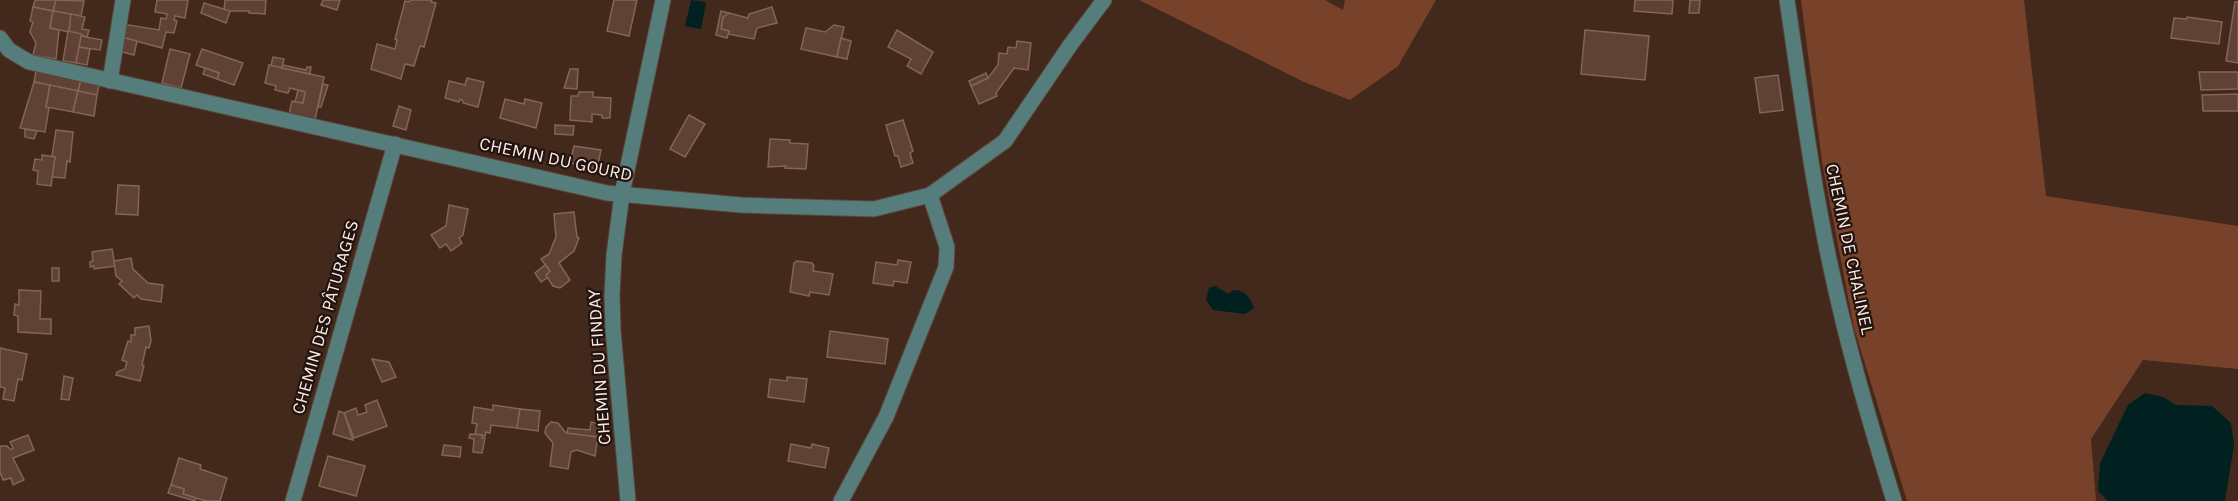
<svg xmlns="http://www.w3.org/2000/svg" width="2238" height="501" font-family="Karla,sans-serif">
<rect width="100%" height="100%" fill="#43281c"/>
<g fill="#78422a">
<polygon points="1139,0 1325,0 1343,10 1345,0 1436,0 1398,66 1350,100 1304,82"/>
<polygon points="1801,0 2024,0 2046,196 2238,226 2238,369 2143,360 2091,439 2096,501 1907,501 1854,328 1822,162"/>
</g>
<g fill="#002120">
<polygon points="691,0 706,2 701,29 685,26"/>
<path d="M1215,286L1229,294L1233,290C1245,290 1250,297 1254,308L1245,314L1213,310L1206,300L1209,288Z"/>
<polygon points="2145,393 2163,397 2176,405 2212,406 2231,423 2234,445 2225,501 2108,501 2098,491 2100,463 2128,405"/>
</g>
<g fill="#5f4235" stroke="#846457" stroke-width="1.5">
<polygon points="35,0 56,0 53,11 33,7"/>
<polygon points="56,0 84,1 81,16 53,11"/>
<polygon points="157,0 188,0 185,18 175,16 174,20 177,21 174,33 166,32 162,48 121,37 123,24 159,30 161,18 166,19 167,14 155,12"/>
<polygon points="225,0 266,0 265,14 249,13 249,11 224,11"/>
<polygon points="323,0 340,0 337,10 321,5"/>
<polygon points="410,0 432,0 431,2 436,3 424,47 420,46 414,66 405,64 401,79 371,69 377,44 395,49 397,40 395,39 405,1 409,2"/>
<polygon points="614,0 637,0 629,36 607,31"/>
<polygon points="1635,0 1673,0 1672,14 1634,11"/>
<polygon points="1690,0 1700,0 1699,13 1689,13"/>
<polygon points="2235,2 2238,2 2238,63 2226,61"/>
<polygon points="204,3 230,11 226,23 201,13"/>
<polygon points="33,7 53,11 50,28 59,30 56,59 33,55 36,43 30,32 33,22 30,21"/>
<polygon points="772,7 777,23 757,28 754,39 728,34 729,31 721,29 723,17 729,13 748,18 749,14"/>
<polygon points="53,11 71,14 69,32 50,28"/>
<polygon points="721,11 729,13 723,17 721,29 729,31 727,38 716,35"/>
<polygon points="71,14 85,17 82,29 89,30 87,37 69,32"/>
<polygon points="2187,17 2222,22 2219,44 2171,38 2174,18 2187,19"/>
<polygon points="834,25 844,27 837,57 801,49 806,28 825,32"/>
<polygon points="897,30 933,52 921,74 907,66 911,59 888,47"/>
<polygon points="1585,30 1649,36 1645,80 1581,74"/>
<polygon points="68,31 82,34 76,63 63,61"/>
<polygon points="81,36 102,40 100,50 79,47"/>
<polygon points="121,37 137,41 134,55 118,51"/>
<polygon points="841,38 851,41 847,59 837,57"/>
<polygon points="1017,41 1031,43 1028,70 1014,68 996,93 997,96 979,104 971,86 988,78 998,65 999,53 1007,54 1008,47 1016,48"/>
<polygon points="79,47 90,49 87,65 76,63"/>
<polygon points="170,49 190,54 181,88 162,83"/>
<polygon points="202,49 243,63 234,85 217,79 219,73 196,65"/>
<polygon points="273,57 284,59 282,68 271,66"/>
<polygon points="269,65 324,77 315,120 289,114 292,101 303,103 305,92 290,88 288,93 275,90 276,86 265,83"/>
<polygon points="283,65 306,70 307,67 311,67 310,74 282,68"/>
<polygon points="205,68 219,73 217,79 203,74"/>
<polygon points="570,69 578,69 577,89 564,88"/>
<polygon points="36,71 81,80 78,91 34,82"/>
<polygon points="2199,72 2238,72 2238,89 2201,90"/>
<polygon points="986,73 988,78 971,86 969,81"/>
<polygon points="1778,75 1783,110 1760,113 1755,78"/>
<polygon points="467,78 484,82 478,107 463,103 463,101 460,99 459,102 445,98 449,81 465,85"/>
<polygon points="81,80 99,85 97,95 78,91"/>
<polygon points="34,82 50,85 46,107 49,108 45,132 20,128"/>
<polygon points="323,84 328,85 321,107 318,107"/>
<polygon points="50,85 78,91 73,112 46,107"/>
<polygon points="298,90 305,92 303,103 295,102"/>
<polygon points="78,91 97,95 94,116 73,112"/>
<polygon points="579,92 593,92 593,97 611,98 610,118 602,118 602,115 592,114 592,122 570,120 571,96 578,96"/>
<polygon points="2238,94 2238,111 2203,111 2202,95"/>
<polygon points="505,99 524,104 525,99 542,103 536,128 500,118"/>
<polygon points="399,106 411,110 406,130 393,126"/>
<polygon points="689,115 705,124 685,157 670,149"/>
<polygon points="903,120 913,151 910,153 913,163 901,167 898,156 895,156 886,125"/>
<polygon points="555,125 574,126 573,135 555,134"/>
<polygon points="25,129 37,131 34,139 25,137"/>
<polygon points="56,130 73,132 70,162 67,161 65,178 52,177 55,157 52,156"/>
<polygon points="770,139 790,140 790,143 808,144 806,169 785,168 786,166 768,167"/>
<polygon points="574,146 601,150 597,169 570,163"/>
<polygon points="42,155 55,157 51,186 37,184 38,171 33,170 35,159 42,160"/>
<polygon points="118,185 139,186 138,215 116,214"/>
<polygon points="449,205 468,209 463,235 459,238 462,243 451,251 446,244 440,248 431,235 446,226"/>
<polygon points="574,212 577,237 579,238 574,251 559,263 570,280 560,288 553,286 546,275 550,271 541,259 549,254 556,237 554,214"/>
<polygon points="112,249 115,266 94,269 94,266 90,267 90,262 93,261 92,252"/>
<polygon points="131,258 133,269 148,283 163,285 161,302 141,299 137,295 134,298 119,284 122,281 116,276 114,261"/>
<polygon points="898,260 911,262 907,283 894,281 893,286 873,283 876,262 897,265"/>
<polygon points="797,261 812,263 814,266 813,271 833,274 829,295 810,292 809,296 790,292 794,263"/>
<polygon points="545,265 550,271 546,275 547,278 541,282 535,273"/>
<rect x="52" y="268" width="7" height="13"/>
<polygon points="19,290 41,291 40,319 51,319 51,334 18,332 18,316 14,315 15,304 19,305"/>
<polygon points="149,326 151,341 149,348 146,347 142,365 144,366 140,381 116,375 117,372 125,369 127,362 122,360 128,341 131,342 131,335 135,335 135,328"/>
<polygon points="830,331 888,339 885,364 827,357"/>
<polygon points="0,348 27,354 22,380 18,379 14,401 3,399 5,388 0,387"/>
<polygon points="372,359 389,362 396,377 382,382"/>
<polygon points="64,376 73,378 69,400 61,399"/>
<polygon points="787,377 807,379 804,402 768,397 770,379 787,381"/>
<polygon points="377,400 387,426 354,438 344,413 356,408 358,415 367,412 365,405"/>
<polygon points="493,405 520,409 517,428 491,425 490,433 486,432 485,436 475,434 477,424 472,423 474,407 493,410"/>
<polygon points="520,409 540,411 538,431 517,428"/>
<polygon points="339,411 344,413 353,440 333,434"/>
<polygon points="551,422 558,423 565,432 598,437 595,456 577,450 571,452 568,469 550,466 553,443 545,433 546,427"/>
<polygon points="591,422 599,424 598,437 567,433 568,428 590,430"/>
<polygon points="470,434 482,435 482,438 485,438 482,453 473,452 474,439 469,438"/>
<polygon points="28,435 34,450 13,458 24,480 13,485 11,478 3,480 0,472 0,446 7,446 11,450 13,448 10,442"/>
<polygon points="791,444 811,448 812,444 829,448 825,468 788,461"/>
<polygon points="444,445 461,447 460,457 442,455"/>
<polygon points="328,456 365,466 356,496 319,486"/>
<polygon points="179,458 201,465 200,469 227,478 220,501 206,501 196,498 183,494 184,489 171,485"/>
<polygon points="171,485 184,489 183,494 196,498 195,501 168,493"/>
</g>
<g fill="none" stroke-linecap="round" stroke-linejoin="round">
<g stroke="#5d4338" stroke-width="17">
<g id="minor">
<path d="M1787,0C1801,94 1813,189 1834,282C1850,356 1872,429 1894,501"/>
<polyline points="0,38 9,50 29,62 607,193 741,205 874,209 930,195 1005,141 1071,44 1104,0"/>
<polyline points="110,81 123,0"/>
<polyline points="293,501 395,144"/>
<polyline points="628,501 613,330 612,295 614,255 622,194 663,0"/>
<polyline points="841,501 886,417 946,267 947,247 930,195"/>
</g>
</g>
<use href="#minor" stroke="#547d7c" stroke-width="15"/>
</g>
<g text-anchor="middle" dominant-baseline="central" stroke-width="4.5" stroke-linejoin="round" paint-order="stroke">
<g font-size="18" fill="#fdebe3" stroke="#21140f">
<text transform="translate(556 159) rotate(12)">CHEMIN DU GOURD</text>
<text transform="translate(1850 249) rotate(78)">CHEMIN DE CHALINEL</text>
<text transform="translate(325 317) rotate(-74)">CHEMIN DES PÂTURAGES</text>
<text transform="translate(599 367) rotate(-94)">CHEMIN DU FINDAY</text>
</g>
</g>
</svg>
